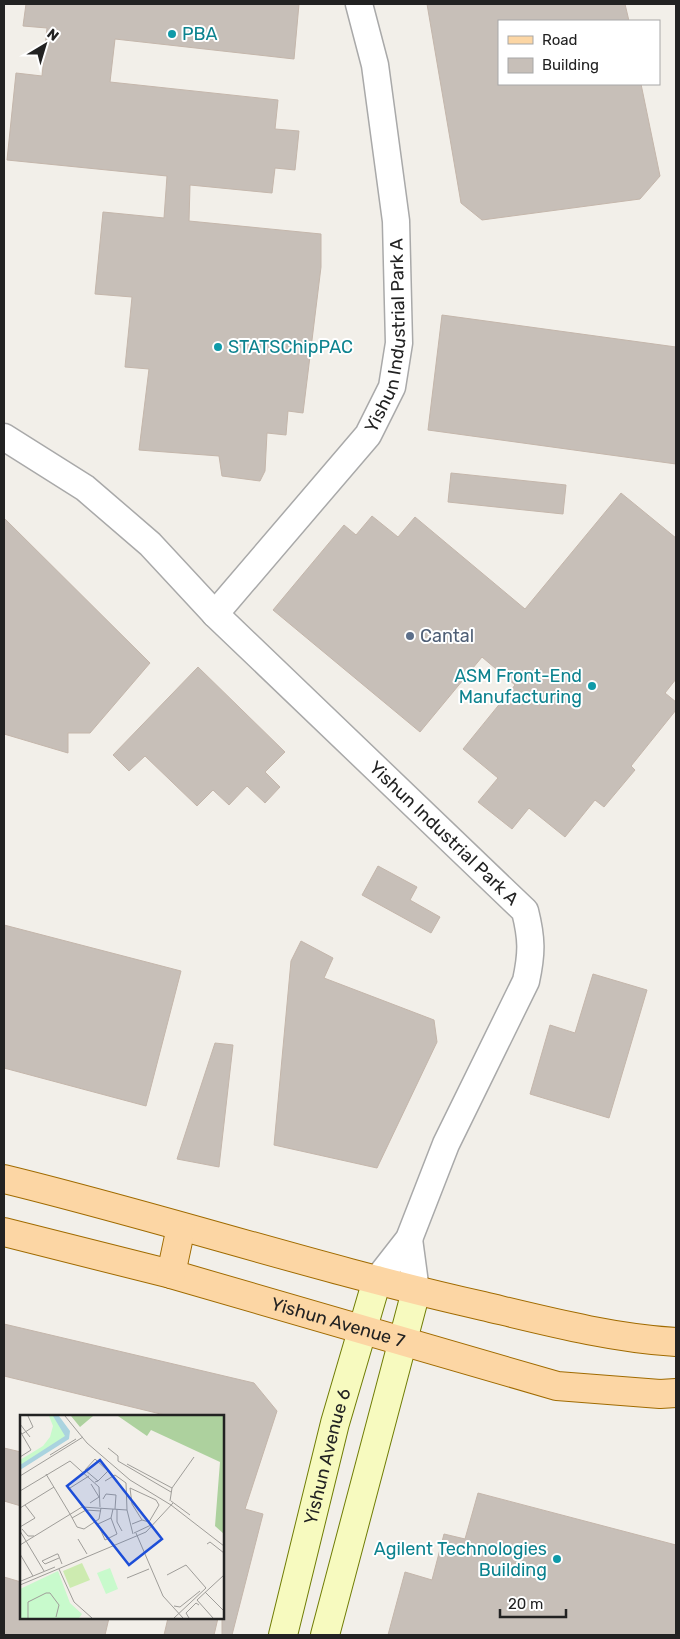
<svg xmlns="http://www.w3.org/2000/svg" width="680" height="1639" font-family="Rubik,sans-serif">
<rect width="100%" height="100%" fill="#f2efe9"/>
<g fill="#c7bfb8" stroke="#c4b6ab">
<polygon points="26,4 299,4 294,59 115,39 110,82 278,100 275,129 299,131 295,170 275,168 272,193 190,185 189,221 321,234 321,267 303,413 288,411 286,435 267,433 265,471 260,481 222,476 219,456 139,450 149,369 125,367 132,297 95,294 103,212 164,218 167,176 7,160 16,73 42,76 47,28 23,26"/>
<polygon points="427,4 625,4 629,21 499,21 499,84 641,84 660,176 640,199 482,220 461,203"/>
<polygon points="442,315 676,347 676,464 428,430"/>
<polygon points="451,473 566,485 563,514 448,502"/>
<polygon points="621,493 676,538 676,679 665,693 676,702 676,710 631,766 635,770 604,807 595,800 565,837 529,808 512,829 478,802 498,778 463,749 515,685 482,657 420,732 273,610 344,525 356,535 372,516 398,537 415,517 525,609"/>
<polygon points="4,518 150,663 90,733 68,733 68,753 4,734"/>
<polygon points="198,667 285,752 265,772 280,787 265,803 247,786 229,805 213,790 197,806 145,756 129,771 113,755"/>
<polygon points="378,866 417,887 410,900 440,917 431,933 362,895"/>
<polygon points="4,925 181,971 146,1106 4,1068"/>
<polygon points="301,941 333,958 324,978 434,1020 437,1042 377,1168 274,1145 291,961"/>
<polygon points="593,974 647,990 609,1118 530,1094 550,1025 575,1033"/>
<polygon points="215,1043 233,1045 219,1167 177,1159"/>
<polygon points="4,1324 254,1383 277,1411 245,1509 263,1514 232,1635 222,1635 222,1416 169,1416 4,1376"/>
<polygon points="4,1448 21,1452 21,1506 4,1501"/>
<polygon points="478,1493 676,1545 676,1635 388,1635 405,1572 432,1580 444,1534 465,1539"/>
<polygon points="4,1577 21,1582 21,1618 109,1618 105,1635 4,1635"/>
<polygon points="168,1618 218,1618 214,1635 164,1635"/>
</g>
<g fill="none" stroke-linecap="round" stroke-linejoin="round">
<g stroke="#a9a9a9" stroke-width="29">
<g id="street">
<path id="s1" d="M4,437L85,488L150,544L215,614L525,911C532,939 532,953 526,981L446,1144L409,1239L377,1280"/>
<path id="s2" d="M215,614L368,435L392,387L399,343L396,221L375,65L359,4"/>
<polyline points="409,1239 416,1291"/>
</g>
</g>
<g stroke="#707d05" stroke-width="30">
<g id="secondary">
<path id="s3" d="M283,1635L335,1423L377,1280"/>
<polyline points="325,1635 416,1291"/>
</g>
</g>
<g stroke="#a06b00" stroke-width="30">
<g id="primary">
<path d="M4,1179C164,1218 322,1270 483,1306C546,1321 611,1338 676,1342"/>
<path id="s4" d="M4,1232L171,1274L557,1386L660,1394L676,1393"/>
<polyline points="171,1274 181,1227"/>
</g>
</g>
<use href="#street" stroke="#fff" stroke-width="26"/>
<use href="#secondary" stroke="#f7fabf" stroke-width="28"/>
<use href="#primary" stroke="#fcd6a4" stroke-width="28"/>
</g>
<g fill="#0f9aa8" stroke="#fff" stroke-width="2">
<circle cx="172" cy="34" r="5"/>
<circle cx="218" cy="347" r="5"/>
<circle cx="592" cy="686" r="5"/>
<circle cx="557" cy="1559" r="5"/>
</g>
<circle fill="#5c6f8a" stroke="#fff" stroke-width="2" cx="410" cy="636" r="5"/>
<g text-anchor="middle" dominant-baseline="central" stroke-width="4" stroke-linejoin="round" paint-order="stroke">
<g font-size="18" fill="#0d838f" stroke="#fff" text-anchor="start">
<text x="182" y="34">PBA</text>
<text x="228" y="347">STATSChipPAC</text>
<text x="582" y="676" text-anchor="end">ASM Front-End<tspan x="582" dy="21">Manufacturing</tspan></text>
<text x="547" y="1549" text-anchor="end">Agilent Technologies<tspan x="547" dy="21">Building</tspan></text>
</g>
<g font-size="18" fill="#222" stroke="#fff">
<text stroke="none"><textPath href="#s2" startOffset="339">Yishun Industrial Park A</textPath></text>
<text stroke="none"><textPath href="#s1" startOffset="594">Yishun Industrial Park A</textPath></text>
<text stroke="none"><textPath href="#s4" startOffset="346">Yishun Avenue 7</textPath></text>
<text stroke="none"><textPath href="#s3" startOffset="184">Yishun Avenue 6</textPath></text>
</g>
<g font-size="18" fill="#4e5e75" stroke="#fff" text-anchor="start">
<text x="420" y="636">Cantal</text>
</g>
</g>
<g transform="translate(20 1415)">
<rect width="204" height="204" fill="#f2efe9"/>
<path d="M62,148L70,165L50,173L43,156Z" fill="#cdebb0"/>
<path d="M51,1H73L60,12ZM98,1H204V119L195,111L200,47L131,15L127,21Z" fill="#add19e"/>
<path d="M29,1H38L48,16L47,23L0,52V45L23,31L30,22L33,11ZM90,153L98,174L86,179L77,158ZM38,156L50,188L62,199L59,203H0V174Z" fill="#c8facc"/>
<path d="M33,1H39L50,16L49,24L0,55V50L45,21Z" fill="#aad3df"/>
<path fill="none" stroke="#9f9d99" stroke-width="1" d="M45,1L67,28L110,65L151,90L204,131M0,9L10,22M0,16L11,35L0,42M2,19L13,12L8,1M88,33L98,41V46L151,77M30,40L56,24M107,49L152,73M26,59L50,99M0,61L63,22M85,66L95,60L106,68L107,95L113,119M75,67L78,66L88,56L75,44L65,55L78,66M50,73L69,61M0,76L50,46L79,72L80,92M83,84L86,79L96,80L95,94M150,86L152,73L174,42M151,86L170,100M70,88L79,82L71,69M0,93L34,72M97,94V107L102,116M50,99L57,112L64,114L79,104L81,93M52,103L66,95L81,96M91,103L78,109L85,125L97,119L91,103L93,94M112,109L122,105L129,107L139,90L136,85L110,73L112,89L122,105M0,112L15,103L5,90M2,114L8,121H14M0,116L24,156M114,118L131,110M116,118L143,181L163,203M58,124L67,139M187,129L190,127L204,138M0,130L62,92L107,95M0,139L13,161M39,143L25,149L22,146L37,139H38L42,149M39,154L54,187L72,203M147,160L166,150L186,173L154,203M107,163L129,154M1,166L35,152M0,170L126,117L153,88M185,177L204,196M154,191L160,192L180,176M8,203V187L26,178H30L39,190L36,202M169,203L166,198L176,188L179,190M193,203L177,185L204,160"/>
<path fill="#1d4ed8" fill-opacity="0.15" stroke="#1d4ed8" stroke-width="2.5" d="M80,45L142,124L109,150L47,71Z"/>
<rect width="204" height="204" fill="none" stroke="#222" stroke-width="2.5"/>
</g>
<rect width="680" height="1639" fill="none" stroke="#222222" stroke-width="10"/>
<rect x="498" y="20" width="162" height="65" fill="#ffffff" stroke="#a7a7a7"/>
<rect x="508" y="36" width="25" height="8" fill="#fcd6a4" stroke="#a7a7a7"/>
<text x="542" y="45" font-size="15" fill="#222222">Road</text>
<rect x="508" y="58" width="25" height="15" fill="#c7bfb8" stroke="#a7a7a7"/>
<text x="542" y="70" font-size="15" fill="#222222">Building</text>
<g transform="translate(45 45) rotate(38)" stroke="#ffffff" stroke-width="4" paint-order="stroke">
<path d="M0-4L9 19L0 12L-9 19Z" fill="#222222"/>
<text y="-8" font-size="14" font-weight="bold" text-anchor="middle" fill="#222222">N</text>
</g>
<path d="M500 1609v8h66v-8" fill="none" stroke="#222222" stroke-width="2.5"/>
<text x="508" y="1609" font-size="15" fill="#222222" stroke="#ffffff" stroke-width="4" paint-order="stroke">20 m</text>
</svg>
